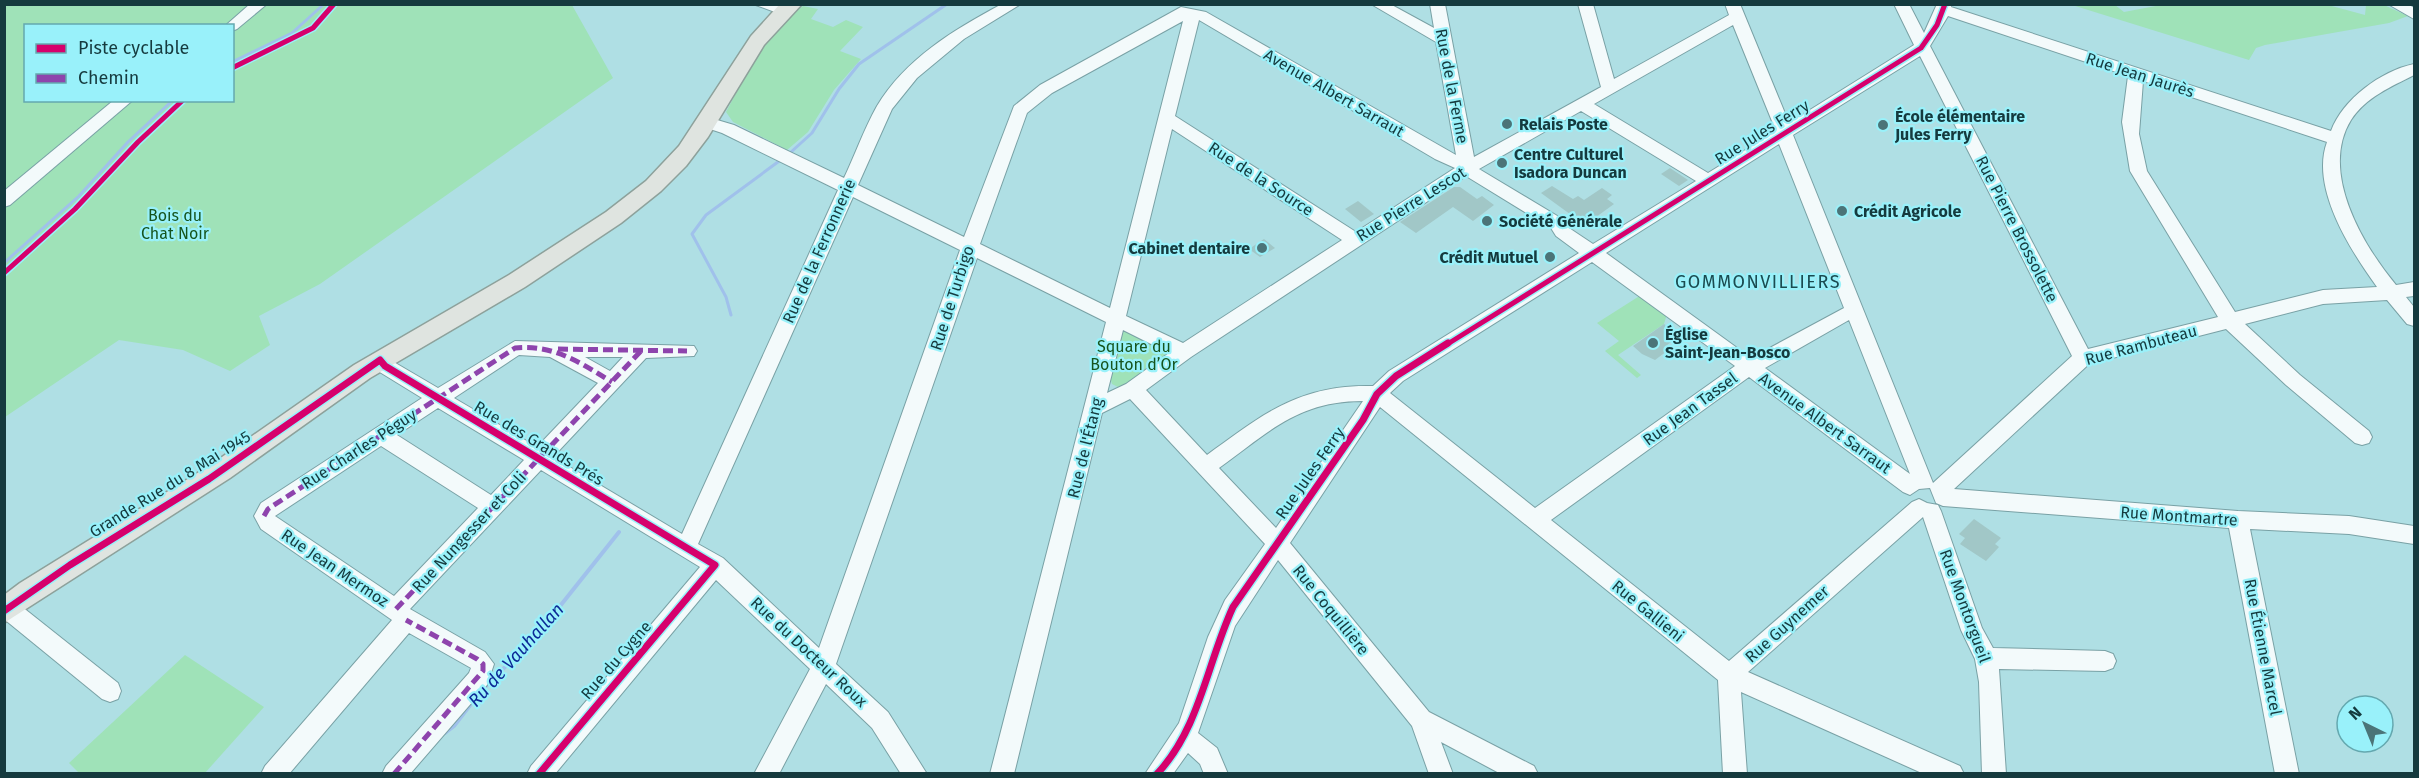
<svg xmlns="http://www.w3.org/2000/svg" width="2419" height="778" font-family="'Fira Sans',sans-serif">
<rect width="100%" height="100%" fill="#afdfe4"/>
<g fill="#9fe2b8" fill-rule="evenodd">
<path d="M4,5H572L613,78L320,284L259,316L270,345L230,371L183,350L119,340L5,417ZM26,26H232V100H26Z"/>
<polygon points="2161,5 2328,5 2365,15 2366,5 2384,5 2408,16 2389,23 2265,45 2256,48 2249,60 2072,5 2115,5 2124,12"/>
<path d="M803,6L818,9L811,19L833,27L846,20L863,27L840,51L861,59L834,90L808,132L787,150L733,122L726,112C747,73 766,32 803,6Z"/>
<polygon points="1641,295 1667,314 1664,324 1618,355 1641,375 1637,378 1605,351 1619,341 1597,323"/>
<polygon points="1123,329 1169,354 1124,385 1118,387 1112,384 1110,377"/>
<polygon points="185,655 264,707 205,773 79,773 69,763"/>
</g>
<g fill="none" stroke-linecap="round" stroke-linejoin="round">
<g stroke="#a0c1eb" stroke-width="3">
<polyline points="232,62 292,33 324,4"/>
<polyline points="791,152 812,133 839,89 859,64 947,4"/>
<polyline points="4,263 79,196 128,142 173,100"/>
<polyline points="731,315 726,297 692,234 706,215 782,159"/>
</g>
<g stroke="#a0c1eb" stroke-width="4">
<polyline points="486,686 537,635 619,532"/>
<polyline points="445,733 454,726 481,691"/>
</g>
</g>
<g fill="#a1c7c7">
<polygon points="1670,168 1688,180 1679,186 1661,174"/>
<polygon points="1552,186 1573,199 1578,196 1584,200 1602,188 1612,195 1607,199 1614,204 1585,225 1541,193"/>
<polygon points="1454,187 1460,187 1477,199 1482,196 1494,205 1473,221 1453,207 1416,233 1400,222"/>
<polygon points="1358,201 1374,214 1361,222 1345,209"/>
<polygon points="1264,239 1275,248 1260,257 1249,249"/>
<polygon points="1664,324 1679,336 1667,345 1671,348 1655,360 1642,354 1633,346"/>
<polygon points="1974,519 2001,538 1995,544 1999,547 1986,561 1960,544 1965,538 1959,534"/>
</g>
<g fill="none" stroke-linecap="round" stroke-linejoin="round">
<g stroke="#79a1a5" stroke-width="2">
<g id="minor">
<polygon points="250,4 267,4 237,29 232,31 232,26 225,26"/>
<polygon points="753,4 780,4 791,10 783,15"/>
<path d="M1002,4H1021L964,39L917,78L892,109L858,185L964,237L1014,106L1040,85L1181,7L1206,12L1456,155L1436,42L1371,4H1390L1434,28L1430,4H1445L1474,157L1601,87L1578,4H1593L1614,79L1729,15L1725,4H1740L1789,123L1914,45L1894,4H1909L1924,33L1937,4H1952L1951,7L2331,131C2343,99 2381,71 2414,64V75C2391,87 2366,97 2351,120C2319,172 2363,245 2396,285L2414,282V296L2406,297L2414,307V326L2407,324L2387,300L2323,304L2245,324L2300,375L2369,431L2372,437L2369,443L2362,445L2355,443L2286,385L2226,329L2089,364L1954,489L2238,511L2349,516L2414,526V544L2349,534L2250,529L2299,774H2275L2229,528L1943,506L1936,503L1930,488L1919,489L1910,495L1903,492L1749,377L1551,520L1729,661L1912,502L1919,499L1927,503L1938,505L1941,511L1982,628L1993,648L2105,651L2113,654L2116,661L2113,668L2105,671L1999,669L2006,774H1982L1979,682L1975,659L1961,630L1923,517L1748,672L1960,766L1964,774H1924L1741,692L1747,774H1723L1718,680L1380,407L1290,543L1429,712L1534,766L1538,774H1501L1441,742L1453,774H1429L1412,726L1278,560L1235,626L1198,733L1217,748L1228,774H1204L1200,764L1188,753L1173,774H1145L1179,723L1208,637L1225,600L1265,544L1130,399L1102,413L1014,774H990L1106,322L977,258L836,664L888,712L927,774H901L872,728L826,684L779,774H754L810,669L716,580L555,774H527L531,766L700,567L541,470L410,609L485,652L494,664L487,685L410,774H382L386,766L469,673L471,668L409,633L289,774H261L265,766L392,620L261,529L254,516L261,503L422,398L378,371L370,360L373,355C382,352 386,354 392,361L438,388L515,341L694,346L697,351L694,356L646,358L553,457L682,534L838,190L722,133L701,126L699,122L707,117L734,125L844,178C855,155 864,129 877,106C905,59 955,29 1002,4ZM1948,16L2128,76L2122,122L2130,171L2218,317L2088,349L1930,46ZM1199,20L1435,159L1455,168L1356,232L1175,116ZM1183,21L1110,308L980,244L1027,113L1052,93ZM1733,25L1776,131L1708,173L1594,104ZM1920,56L2072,356L1933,483L1793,135ZM2143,81L2327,142C2310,188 2351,251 2377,287L2323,290L2235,312L2147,171L2139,134ZM1581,111L1696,181L1593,244L1569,228L1564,220L1479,169ZM1172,129L1342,240L1183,343L1126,316ZM1779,144L1844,308L1751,358L1606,253ZM1466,176L1551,228L1556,236L1579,253L1389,371L1373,386C1300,384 1263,414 1207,455L1146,390L1191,357ZM853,197L960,250L819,648L723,558L698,544ZM1592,262L1735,366L1535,508L1390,393L1403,381ZM1849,320L1910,474L1765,368ZM1123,330L1169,353L1126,384L1107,393ZM519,355L550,357L598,383L537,447L454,398ZM585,357H623L610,371ZM1363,401L1276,528L1219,468C1269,432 1298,401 1363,401ZM438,408L524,460L491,495L397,435ZM381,446L478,508L394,596L275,516Z"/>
<polygon points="2388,4 2408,4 2414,8 2414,19"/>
<polygon points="114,100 133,100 10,205 4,207 4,191"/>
<polygon points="8,599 16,602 118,683 121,691 118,699 110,702 102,699 4,619 4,600"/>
</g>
</g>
<g stroke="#8da19b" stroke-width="3">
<polygon id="major" points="780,4 802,4 764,45 708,137 686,166 661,191 621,223 525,287 370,378 230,478 4,623 4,595 20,583 212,464 354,365 509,275 606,212 646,181 679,146 751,36"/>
</g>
<use href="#minor" fill="#f3fafb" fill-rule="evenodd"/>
<use href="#major" fill="#dfe4e0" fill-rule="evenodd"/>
<g stroke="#8e44ad" stroke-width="5" stroke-dasharray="10 5" stroke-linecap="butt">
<polyline points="558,349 687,351"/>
<path d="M264,516L268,509L515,348C553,344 581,363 612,382"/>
<polyline points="396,609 641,351"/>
<polyline points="394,774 483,671 483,664 477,659 406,620"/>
</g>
<g stroke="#99f1fa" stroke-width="8">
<g id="cycleway-far1">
<polyline points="232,68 313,28 334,4"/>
<polyline points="4,273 75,209 138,142 183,100"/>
<polyline points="1446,345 1921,48 1937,25 1945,4"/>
</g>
</g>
<g stroke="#99f1fa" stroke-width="10">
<g id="cycleway">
<polyline points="4,611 70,565 209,479 380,360 385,366 715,565 539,774"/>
<path d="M1157,774C1200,728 1207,663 1233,607L1363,420L1377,394L1396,376L1448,343"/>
</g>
</g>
<use href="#cycleway-far1" stroke="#d6006c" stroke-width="5"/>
<use href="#cycleway" stroke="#d6006c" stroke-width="7"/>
</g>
<g fill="#4b7478" stroke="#99f1fa" stroke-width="2">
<circle cx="1507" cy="124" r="6"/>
<circle cx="1883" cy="125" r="6"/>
<circle cx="1502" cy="163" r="6"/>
<circle cx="1842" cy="211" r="6"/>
<circle cx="1487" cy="221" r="6"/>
<circle cx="1262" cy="248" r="6"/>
<circle cx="1550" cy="257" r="6"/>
<circle cx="1653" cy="343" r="6"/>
</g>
<g text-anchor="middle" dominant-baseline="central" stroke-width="4.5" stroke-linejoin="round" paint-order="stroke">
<g font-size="16" fill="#153a3e" stroke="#99f1fa">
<text transform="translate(2140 75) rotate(18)">Rue Jean Jaurès</text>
<text transform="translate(1452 86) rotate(79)">Rue de la Ferme</text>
<text transform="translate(1334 93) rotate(30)">Avenue Albert Sarraut</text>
<text transform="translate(1762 132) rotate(-32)">Rue Jules Ferry</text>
<text transform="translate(1261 179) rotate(33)">Rue de la Source</text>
<text transform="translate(1411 204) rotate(-32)">Rue Pierre Lescot</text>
<text transform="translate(2017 229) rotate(63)">Rue Pierre Brossolette</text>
<text transform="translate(819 251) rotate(-66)">Rue de la Ferronnerie</text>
<text transform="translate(952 298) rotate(-72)">Rue de Turbigo</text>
<text transform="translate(2141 345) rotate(-15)">Rue Rambuteau</text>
<text transform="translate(1690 409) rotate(-36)">Rue Jean Tassel</text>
<text transform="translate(1825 423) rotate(36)">Avenue Albert Sarraut</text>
<text transform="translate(539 443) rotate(31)">Rue des Grands Prés</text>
<text transform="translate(1085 448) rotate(-76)">Rue de l'Étang</text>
<text transform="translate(359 449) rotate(-33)">Rue Charles Péguy</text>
<text transform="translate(1310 473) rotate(-55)">Rue Jules Ferry</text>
<text transform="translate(170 484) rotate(-32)">Grande Rue du 8 Mai 1945</text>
<text transform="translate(2179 516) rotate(4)">Rue Montmartre</text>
<text transform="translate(469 532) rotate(-47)">Rue Nungesser et Coli</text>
<text transform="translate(335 568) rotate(34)">Rue Jean Mermoz</text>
<text transform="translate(1965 606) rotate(70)">Rue Montorgueil</text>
<text transform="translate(1331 610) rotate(51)">Rue Coquillière</text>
<text transform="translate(1648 611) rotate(39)">Rue Gallieni</text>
<text transform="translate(1787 624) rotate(-42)">Rue Guynemer</text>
<text transform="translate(2263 647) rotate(79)">Rue Étienne Marcel</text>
<text transform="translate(809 652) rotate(43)">Rue du Docteur Roux</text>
<text transform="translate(616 660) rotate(-49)">Rue du Cygne</text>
</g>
<g font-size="16" font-weight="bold" fill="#153a3e" stroke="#99f1fa" text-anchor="start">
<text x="1895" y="116">École élémentaire<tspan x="1895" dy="18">Jules Ferry</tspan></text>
<text x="1519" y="124">Relais Poste</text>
<text x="1514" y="154">Centre Culturel<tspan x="1514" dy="18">Isadora Duncan</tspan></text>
<text x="1854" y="211">Crédit Agricole</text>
<text x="1499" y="221">Société Générale</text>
<text x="1250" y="248" text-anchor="end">Cabinet dentaire</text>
<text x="1538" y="257" text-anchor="end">Crédit Mutuel</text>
<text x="1665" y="334">Église<tspan x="1665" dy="18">Saint-Jean-Bosco</tspan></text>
</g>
<g font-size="16" fill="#16541d" stroke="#99f1fa">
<text x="175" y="215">Bois du<tspan x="175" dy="18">Chat Noir</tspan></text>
<text x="1134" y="346">Square du<tspan x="1134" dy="18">Bouton d’Or</tspan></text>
</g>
<g font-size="18" letter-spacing="1.5" fill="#1b4b50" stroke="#99f1fa">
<text x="1758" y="282">GOMMONVILLIERS</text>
</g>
<g font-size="18" font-style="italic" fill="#0c2a97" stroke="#99f1fa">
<text transform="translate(516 655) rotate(-48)">Ru de Vauhallan</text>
</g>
</g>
<rect width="2419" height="778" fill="none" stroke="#153a3e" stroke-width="12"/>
<rect x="24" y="24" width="210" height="78" fill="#99f1fa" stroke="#64a8af" stroke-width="1.5"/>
<rect x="36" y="44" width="30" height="9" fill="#d6006c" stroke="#64a8af" stroke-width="1.5"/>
<text x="78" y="54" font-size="18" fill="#153a3e">Piste cyclable</text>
<rect x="36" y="74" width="30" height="9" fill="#8e44ad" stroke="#64a8af" stroke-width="1.5"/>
<text x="78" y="84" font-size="18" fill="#153a3e">Chemin</text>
<g transform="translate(2365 724) rotate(317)"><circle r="28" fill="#99f1fa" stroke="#64a8af" stroke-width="1.5"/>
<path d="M0-4.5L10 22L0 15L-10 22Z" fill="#4b7478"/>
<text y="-9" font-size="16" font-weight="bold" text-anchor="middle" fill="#153a3e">N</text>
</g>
</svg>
